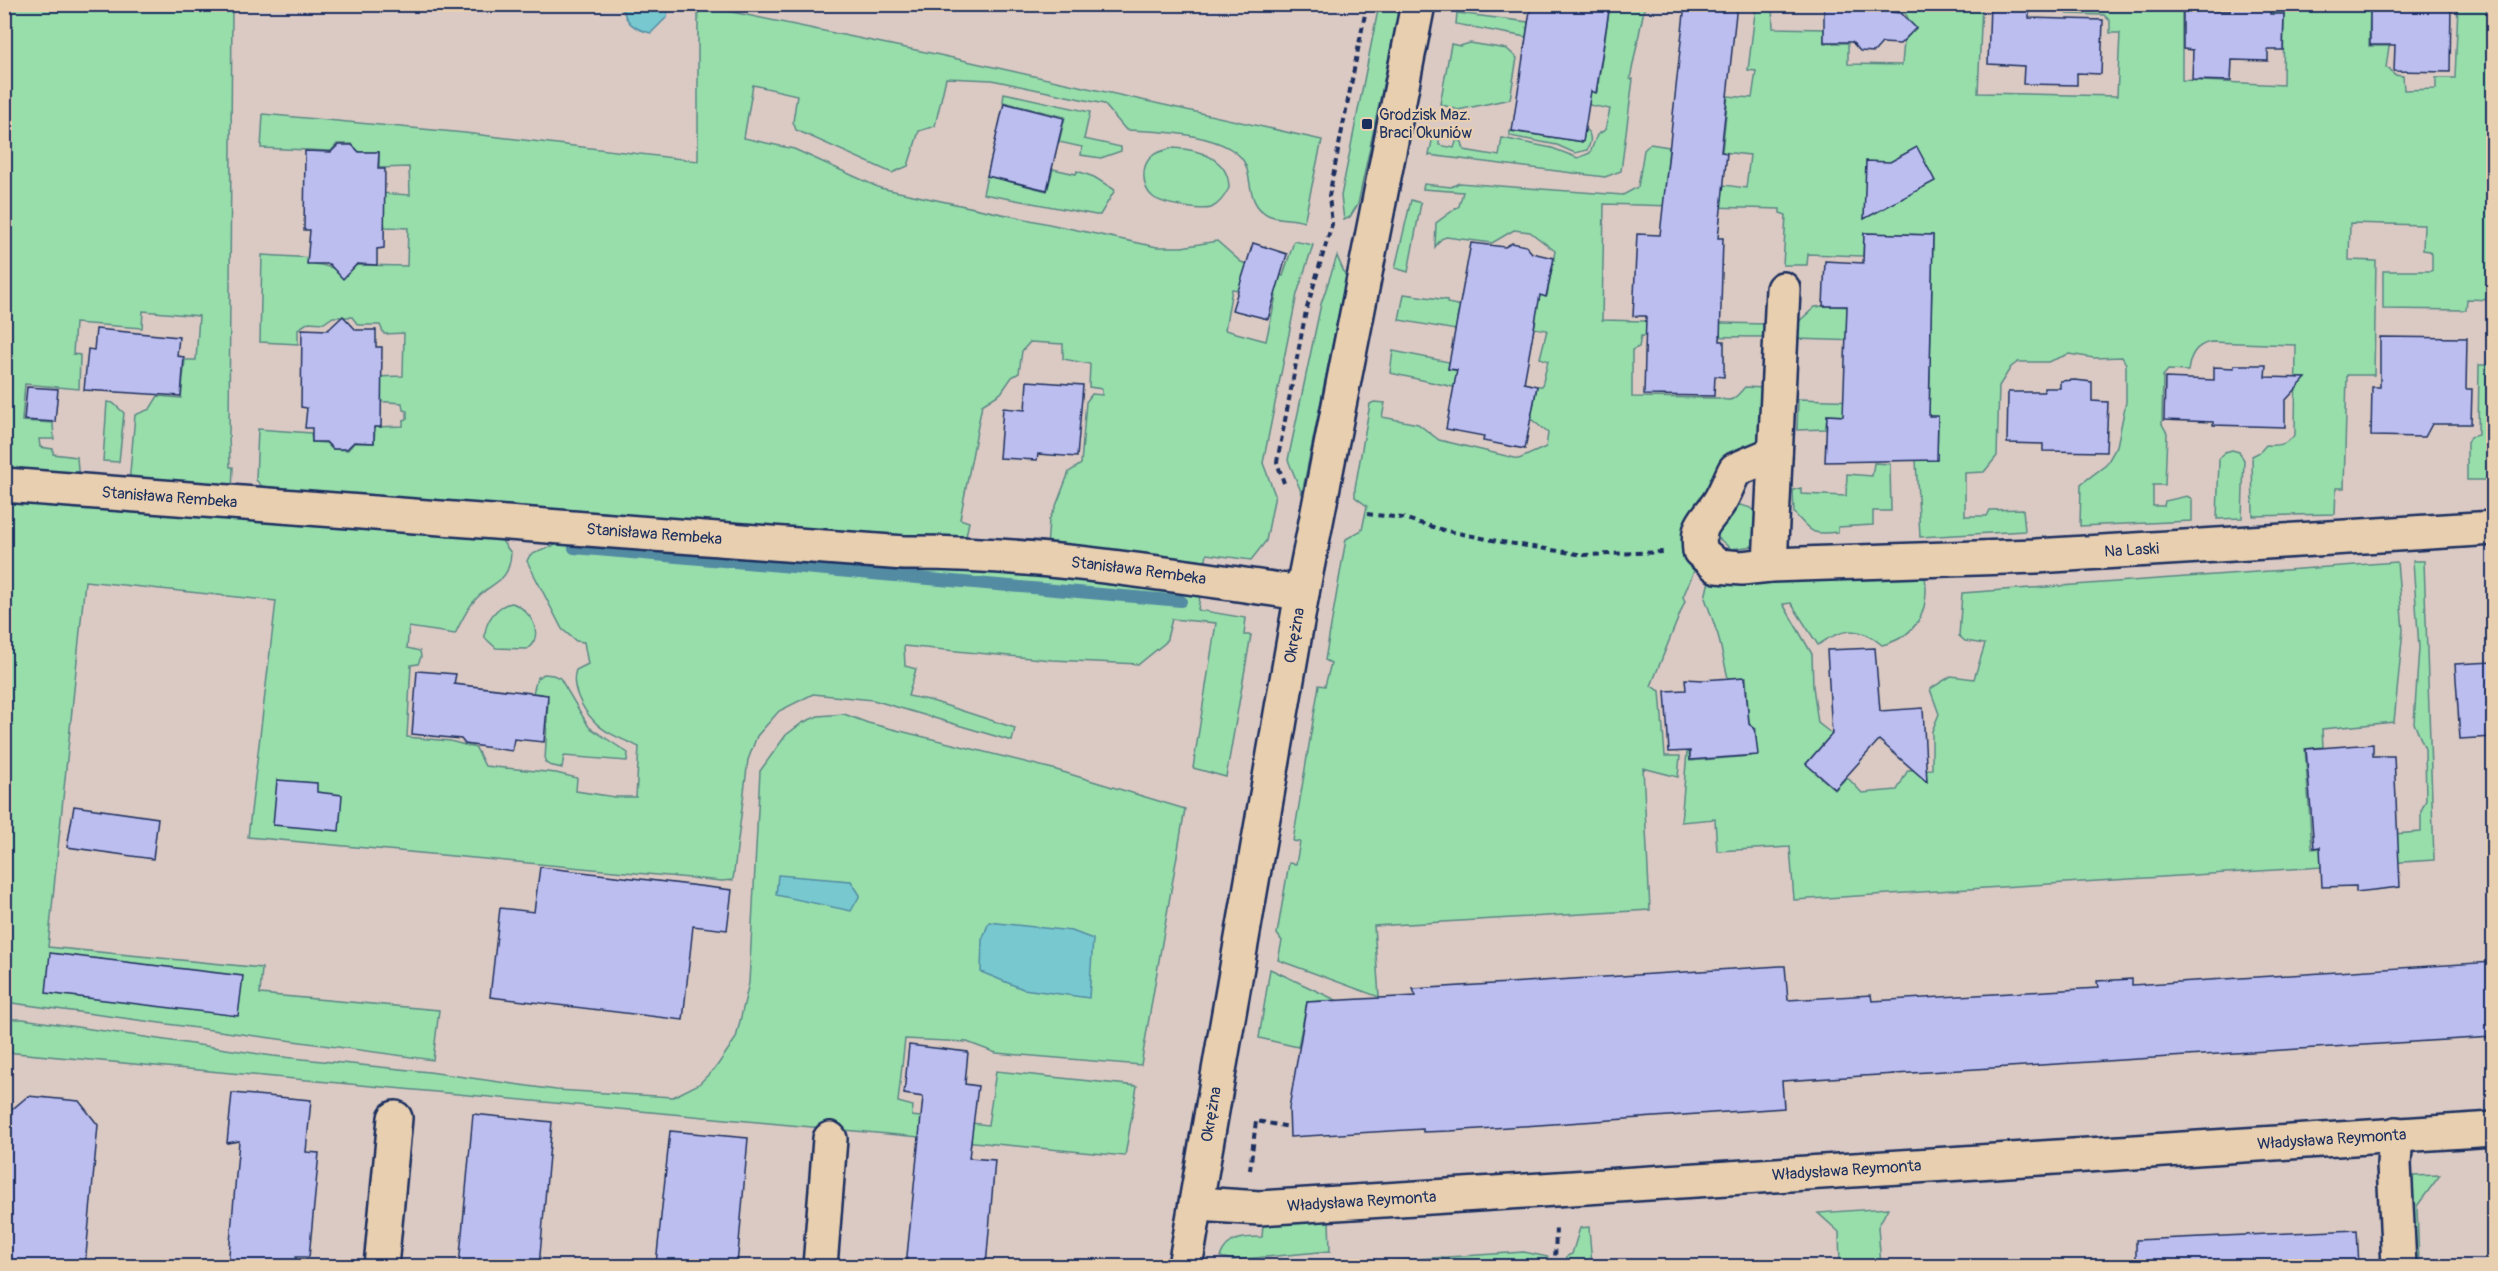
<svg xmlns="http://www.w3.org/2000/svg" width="2498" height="1271" font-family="Pangolin,sans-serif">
<rect width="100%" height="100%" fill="#dbcac3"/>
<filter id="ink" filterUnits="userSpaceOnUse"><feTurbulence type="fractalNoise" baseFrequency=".0167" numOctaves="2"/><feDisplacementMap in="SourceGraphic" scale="12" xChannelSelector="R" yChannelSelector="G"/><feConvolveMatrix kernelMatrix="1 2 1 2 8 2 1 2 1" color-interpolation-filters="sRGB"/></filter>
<g filter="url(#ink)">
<g fill="#98deab" stroke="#5a8684" stroke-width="1.5" fill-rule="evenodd">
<polygon points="4,5 232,5 229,434 230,467 233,467 232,494 129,484 135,415 150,409 158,396 181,398 185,360 196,360 199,316 143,311 142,328 75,323 73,354 80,355 79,389 25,384 22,421 53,423 54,439 39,439 40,447 53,449 53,454 77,457 79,484 5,476"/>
<path d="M698,5L935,54L1322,140L1304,222C1293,218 1279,220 1268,215C1248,205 1252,183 1246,166C1234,133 1156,131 1126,130L1104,104L992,80L946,78L935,126L919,131L908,166L892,173L796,130L793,122L797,95L753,85L744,138L794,149L880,188L1157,247H1182L1217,241L1241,262L1283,276L1294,241L1313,245L1297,294L1263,463L1275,495L1266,541L1251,560L1207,554L1205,565L1047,548L1049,520L1056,506L1069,472L1081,464L1086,402L1092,394L1102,395V389L1089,387L1090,364L1063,359V344L1030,342L1022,351L1019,373L1012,377L1001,393L982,405L960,519L969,522L965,541L272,497L256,480L258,429L311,433L312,442L326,443L332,449L348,450L354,443H374L375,427L403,426V420L407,419V411L403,410L402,403L375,401V377L403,376L404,333L384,334L380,325H358L352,317H333L324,323L309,322L298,329V344L260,342L262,255L314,258V264C328,265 336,271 350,271L357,265L407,266L408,228L385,227L378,193L410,195L409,167L379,168V152H359L352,144H337L331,151L261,148L263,114L465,133L698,161ZM1232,289L1276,296L1266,341L1225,330Z"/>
<polygon points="1379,5 1400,5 1358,204 1350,217 1344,220 1341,196"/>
<polygon points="1610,5 1645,5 1630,79 1633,79 1621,171 1605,177 1429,155 1434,132 1439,134 1439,145 1454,148 1457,139 1462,142 1464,150 1499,156 1502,138 1552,148 1578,158 1590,153 1597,135 1605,130 1610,109 1589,105 1590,92 1597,92"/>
<path d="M1756,5H1772L1773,28L1824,29V43H1848V64L1902,65L1904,41L1910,34V22L1905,13L1892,12V5H1982L1978,93L2117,96L2120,33H2110V21L2104,15L2067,14L2062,11L2060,5H2185L2182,9V80L2283,85L2284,14L2270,13V5H2370L2369,46H2389L2386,68L2390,69L2394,75L2403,76L2404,90L2436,89V78H2455L2458,5H2493V300L2467,299L2466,310L2383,309V271H2432V254L2430,251L2423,250L2424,225L2350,223L2349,260L2376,261L2374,375H2347L2344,488H2336L2335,514L2253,516L2252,456L2260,452L2266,445C2279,446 2285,445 2295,435L2296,345L2211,342C2195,345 2190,356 2188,371L2168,370L2163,376L2162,424L2167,433L2165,485H2153V506H2164L2165,501L2187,496L2192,499V521L2080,526L2081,484L2106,465L2117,446L2126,402V364L2122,357L2094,358L2069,354L2048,362H2018L2011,367L1999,386L1997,456L1984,472L1965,473V516H1987L1990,510L2023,509L2025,531L1920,537L1916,460H1937L1938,417L1929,416L1933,235L1864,233L1863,256L1808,254L1807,265H1783L1786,215L1780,213V209L1604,204L1602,320L1765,324V337L1641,336L1639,347L1632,350V397L1719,398C1733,404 1736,396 1745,387L1764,388L1765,443L1746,445L1727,453L1713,493L1685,539L1694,571L1683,597L1685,601L1651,686L1660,691L1665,756H1680L1678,777L1643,768L1650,910L1374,926L1379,997L1278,960L1282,941L1277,934L1289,863L1296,864L1300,842L1293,841L1319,685L1325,686L1331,663L1325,660L1346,539L1362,530L1367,506L1355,497V488L1370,404L1374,402L1385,403L1382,417L1418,424L1439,440L1519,459L1546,447L1548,433L1531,419L1537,386H1542L1548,361L1540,358L1547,330L1534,328L1536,320L1524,318L1529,293L1547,296L1555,251L1530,232L1514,230L1492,243L1446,237L1441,239L1435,247L1436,223L1459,206L1463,192L1423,189L1424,184L1451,187L1459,183L1623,195L1638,187L1644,150L1650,144L1669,147L1666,182L1723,189L1724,185L1746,188L1750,155L1722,152L1728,96L1752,98L1756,71L1748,70Z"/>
<polygon points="1457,13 1528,22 1526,37 1456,24"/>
<polygon points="1470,43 1507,49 1517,58 1510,99 1458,110 1440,104 1451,44 1460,46"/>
<polygon points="1004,93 1090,112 1084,139 1121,147 1121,151 1101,158 1081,155 1082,147 1059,142 1065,117 1003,102"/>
<path d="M1585,129C1593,135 1591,143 1587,150L1575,153L1557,145L1510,136V131L1583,142Z"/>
<path d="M1173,148C1198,149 1229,158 1229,188C1225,196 1220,204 1211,208C1201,211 1161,204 1153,197C1142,188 1140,166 1152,156C1158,151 1166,150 1173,148Z"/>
<polygon points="1053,169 1076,174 1077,171 1094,177 1115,190 1100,215 1096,215 983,194 987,176 1047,191"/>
<polygon points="1411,200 1421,203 1408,272 1395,268"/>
<polygon points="1337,256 1346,277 1302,494 1288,460 1321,304"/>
<polygon points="1404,294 1447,300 1447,303 1472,308 1467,332 1399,320"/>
<polygon points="1824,306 1862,307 1861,341 1795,339 1796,324 1815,307"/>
<polygon points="2489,340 2494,340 2493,480 2467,480 2467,443 2470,437 2478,435 2479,365 2487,365"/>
<polygon points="1393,351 1449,362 1448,369 1470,373 1467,390 1390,373"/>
<polygon points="1798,399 1860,401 1859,416 1827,415 1826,429 1797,430"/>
<polygon points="107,402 113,403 124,413 119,462 103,461"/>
<polygon points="2232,450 2239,452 2244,460 2242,518 2217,519 2219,459 2225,452"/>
<path d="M1874,463L1890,464L1891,511H1873V525L1838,527V532C1810,535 1813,533 1794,513L1793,490L1801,488V494L1846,496L1847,474L1872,476Z"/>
<path d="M5,498L500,538L511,553C509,585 492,580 475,600C466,610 461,622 455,634L409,627L407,648L420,651L421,657L418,664L411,665L407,737L450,741L476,748L485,766L556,773L577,778L576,791L615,797H636L639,747C625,740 604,733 594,721C582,709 570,686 576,670L588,664L584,642L576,641L562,629L527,561L530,555L568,540L947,564L1189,589V595L1200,596L1198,610L1246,618L1244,635H1251L1226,777L1193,768L1216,623L1172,619L1166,642L1139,664L1052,660L904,646L905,666L916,669L908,696L929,700L1015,728L1012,741L873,700L813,694L779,711L757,736L748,760L733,880L722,881L248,837L276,601L85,581L48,947L262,968L260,994L439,1010L433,1060L5,1002Z"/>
<path d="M1730,504C1764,506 1765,519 1753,546L1731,549L1716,536L1714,518Z"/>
<path d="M2413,561H2424L2434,860L1794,900L1790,847L1717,851L1715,819L1681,822L1687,752H1689L1690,761L1751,756V745L1756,738V729L1749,724L1746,677L1728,678L1718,635L1705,598L1710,576C1782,581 1853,580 1925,577C1930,611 1916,637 1882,645C1859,625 1842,628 1818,645L1791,603L1783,604L1812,654L1813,686L1818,723L1832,734L1806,764L1835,790L1847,777L1862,793L1897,790L1908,770L1932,769V731L1939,714L1930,689L1951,676L1974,679L1985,644L1965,641L1959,636L1962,593L2397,562L2403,630L2394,722L2322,729L2323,747L2305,749L2312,849L2352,845V837L2421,832V811L2426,800L2425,749L2414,723L2419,648Z"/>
<path d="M512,603C530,609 546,635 527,649L496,648L485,638C484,623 496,605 512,603Z"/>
<polygon points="544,674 553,675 560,678 589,727 628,753 627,761 564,756 562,768 549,765 545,762 548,700 542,694 533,693 537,678"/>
<polygon points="844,714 868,723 1053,769 1185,809 1141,1065 996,1053 967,1042 905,1039 898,1102 913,1106 912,1116 988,1125 996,1071 1137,1086 1125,1156 5,1052 5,1019 23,1019 273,1056 429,1072 556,1090 673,1097 699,1084 717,1066 736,1038 749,983 760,771 786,735 802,723 818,716"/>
<polygon points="1270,969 1336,1000 1307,1002 1298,1047 1259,1038"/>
<polygon points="2440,1175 2417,1206 2419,1266 2406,1266 2408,1180 2411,1176"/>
<polygon points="1888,1208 1878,1227 1881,1266 1840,1266 1839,1232 1818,1213"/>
<path d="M1329,1220L1330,1251L1233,1260L1220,1257C1227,1237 1244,1237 1262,1237L1263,1224Z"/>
<polygon points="1589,1227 1592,1266 1566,1266 1567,1256 1572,1254 1580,1228"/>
<polygon points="1524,1252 1548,1257 1547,1266 1311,1266"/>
</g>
<g fill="#77c8cf" stroke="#528ba2" stroke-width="1.5">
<path d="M622,5V4L669,5L667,17L651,33C633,29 625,22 622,5Z"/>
<polygon points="778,875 851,881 860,895 851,911 776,895"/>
<polygon points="989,922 1072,931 1093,939 1089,998 1023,989 981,972 982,940"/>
</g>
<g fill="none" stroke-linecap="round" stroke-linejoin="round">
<polyline stroke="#528ba2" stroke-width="12" points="574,548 1181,601"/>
</g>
<g fill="#bdbef0" stroke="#1b2f5e" stroke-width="1.5">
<polygon points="1531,4 1610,4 1596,93 1591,91 1583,142 1512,131"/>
<polygon points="1685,4 1737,4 1721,152 1727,153 1718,238 1723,238 1720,341 1724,341 1724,377 1715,376 1714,396 1644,395 1646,316 1633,316 1637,234 1660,235"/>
<polygon points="1824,4 1892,4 1891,12 1901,13 1916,28 1900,44 1882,43 1874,52 1860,51 1852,42 1824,42"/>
<polygon points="1990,4 2029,4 2029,18 2103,20 2101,74 2077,73 2077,85 2023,84 2024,66 1988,64"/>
<polygon points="2230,4 2270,4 2270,14 2284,14 2283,50 2268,50 2268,61 2232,60 2231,81 2192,80 2193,50 2183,49 2183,10 2230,11"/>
<polygon points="2370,4 2451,4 2450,72 2394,71 2395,45 2370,45"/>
<polygon points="1004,103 1064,118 1047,190 987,176"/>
<polygon points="338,145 352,145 359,152 379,152 378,169 385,169 384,248 377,249 377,265 357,264 343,279 329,264 307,264 310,230 304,230 305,151 331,152"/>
<polygon points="1917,147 1935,181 1864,219 1866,161 1890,162"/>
<polygon points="1864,233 1933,235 1929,416 1938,416 1937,460 1825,462 1827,415 1843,416 1847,306 1823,306 1825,261 1863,263"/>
<polygon points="1253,243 1287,254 1268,319 1232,310"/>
<polygon points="1471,243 1505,247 1512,243 1526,246 1532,253 1554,258 1546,297 1540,295 1524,383 1537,386 1525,449 1483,441 1484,436 1446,429 1457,370 1448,369"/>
<polygon points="343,316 356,330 376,330 376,347 382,347 381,427 374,427 374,443 354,442 347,449 333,449 326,442 312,442 312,428 305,428 307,408 301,407 302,329 328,330"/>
<polygon points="96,329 179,337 177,356 184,357 181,396 84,390 88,349 94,350"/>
<polygon points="2380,337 2467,338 2466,389 2472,389 2471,424 2432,424 2425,437 2371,436 2372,387 2380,387"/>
<polygon points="2234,365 2266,365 2265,377 2306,378 2285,401 2285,427 2213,425 2213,422 2164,420 2165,378 2214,380 2214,367 2234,368"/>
<polygon points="2075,380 2092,382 2092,401 2108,402 2106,452 2043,451 2043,444 2007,443 2008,392 2044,392 2044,388 2060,388 2060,381"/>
<polygon points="1027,381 1083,385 1077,457 1038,454 1037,460 999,458 1003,408 1025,410"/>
<polygon points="27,387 58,389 55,422 24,420"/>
<polygon points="1875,648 1880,711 1923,708 1927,782 1879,740 1835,789 1806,764 1832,734 1827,650"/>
<polygon points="2493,662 2493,737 2460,739 2455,664"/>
<polygon points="417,671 456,674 454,684 548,695 544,742 514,739 512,751 465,744 461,739 412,734"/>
<polygon points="1745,677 1749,724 1755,729 1758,755 1690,760 1690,751 1669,752 1665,691 1686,690 1685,679 1703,680"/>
<polygon points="2373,744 2373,756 2394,756 2400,887 2356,892 2356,886 2322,887 2320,847 2314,848 2306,749"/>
<polygon points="277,780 317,783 317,792 342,795 339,831 273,825"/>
<polygon points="74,806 158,818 153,859 67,847"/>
<polygon points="540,867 732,890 727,930 693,926 683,1020 490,997 500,908 534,912"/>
<polygon points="50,953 243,976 238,1016 46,993"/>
<polygon points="2493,962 2493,1037 1782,1081 1784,1108 1450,1131 1423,1132 1423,1129 1290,1137 1289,1108 1307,1002 1416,996 1413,989 1780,966 1785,966 1788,1000 1871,995 1872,1001 2098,988 2097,981 2132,979 2132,985"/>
<polygon points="909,1045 968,1052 965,1084 978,1086 969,1158 995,1160 986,1266 906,1266 923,1097 904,1094"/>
<polygon points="232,1093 311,1100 306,1152 319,1153 309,1257 296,1257 295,1266 228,1266 239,1141 227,1143"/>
<polygon points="28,1096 79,1101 98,1125 85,1266 4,1266 4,1149 8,1113"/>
<polygon points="473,1114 552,1122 539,1266 459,1266"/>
<polygon points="670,1131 748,1138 737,1266 658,1266 656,1264"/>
<polygon points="2357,1230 2359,1266 2136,1266 2136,1240"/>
</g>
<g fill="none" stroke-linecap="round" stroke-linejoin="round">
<g stroke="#1b2f5e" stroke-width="38">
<g id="minor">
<path id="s1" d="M1775,453L1735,470C1729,481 1725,494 1718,504C1704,524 1697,524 1700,551L1717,566L1742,568L1770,565L2036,556L2494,528"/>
<path id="s2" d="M4,485L904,553C1038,552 1170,575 1302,593"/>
<polyline points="1770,565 1783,289"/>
<polyline points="2396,1134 2394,1164 2399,1266"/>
<path id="s3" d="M1198,1204L1260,1208L2494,1129"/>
<polyline points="381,1266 395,1118"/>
<polyline points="820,1266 830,1139"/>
<path id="s4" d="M1185,1266L1302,593L1418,4"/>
</g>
</g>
<g stroke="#1b2f5e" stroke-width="4" stroke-dasharray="6 4.5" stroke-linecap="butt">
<polyline points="1284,483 1277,462 1306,311 1332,224 1329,196 1367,4"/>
<polyline points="1367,514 1403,518 1443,530 1502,542 1584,555 1663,552"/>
<polyline points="1250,1170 1256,1121 1290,1127"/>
<polyline points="1278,1266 1279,1261"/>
<polyline points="1555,1266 1556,1225"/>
</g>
<use href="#minor" stroke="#e8cfb0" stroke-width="33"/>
</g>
</g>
<rect fill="#1b2f5e" stroke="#e8cfb0" stroke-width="2" x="1361" y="118" width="12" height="12" rx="3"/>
<g text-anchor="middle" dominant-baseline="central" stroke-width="4.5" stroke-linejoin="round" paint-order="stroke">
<g font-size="16" fill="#1b2f5e" stroke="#e8cfb0" text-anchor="start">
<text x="1379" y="115">Grodzisk Maz.<tspan x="1379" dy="18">Braci Okuniów</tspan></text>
</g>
<g font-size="16" fill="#1b2f5e" stroke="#e8cfb0">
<text stroke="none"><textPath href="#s2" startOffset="166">Stanisława Rembeka</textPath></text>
<text stroke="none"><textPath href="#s2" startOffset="652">Stanisława Rembeka</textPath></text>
<text stroke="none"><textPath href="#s1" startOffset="572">Na Laski</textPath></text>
<text stroke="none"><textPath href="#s2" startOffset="1138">Stanisława Rembeka</textPath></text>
<text stroke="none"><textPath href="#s4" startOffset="640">Okrężna</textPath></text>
<text stroke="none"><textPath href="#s4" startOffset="154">Okrężna</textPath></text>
<text stroke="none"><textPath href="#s3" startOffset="1136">Władysława Reymonta</textPath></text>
<text stroke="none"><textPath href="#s3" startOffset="650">Władysława Reymonta</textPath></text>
<text stroke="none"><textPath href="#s3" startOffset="164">Władysława Reymonta</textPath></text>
</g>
</g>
<rect width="2498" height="1271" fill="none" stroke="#e8cfb0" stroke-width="24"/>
<rect x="12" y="12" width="2474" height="1247" fill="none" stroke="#1b2f5e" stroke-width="2" filter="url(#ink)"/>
</svg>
